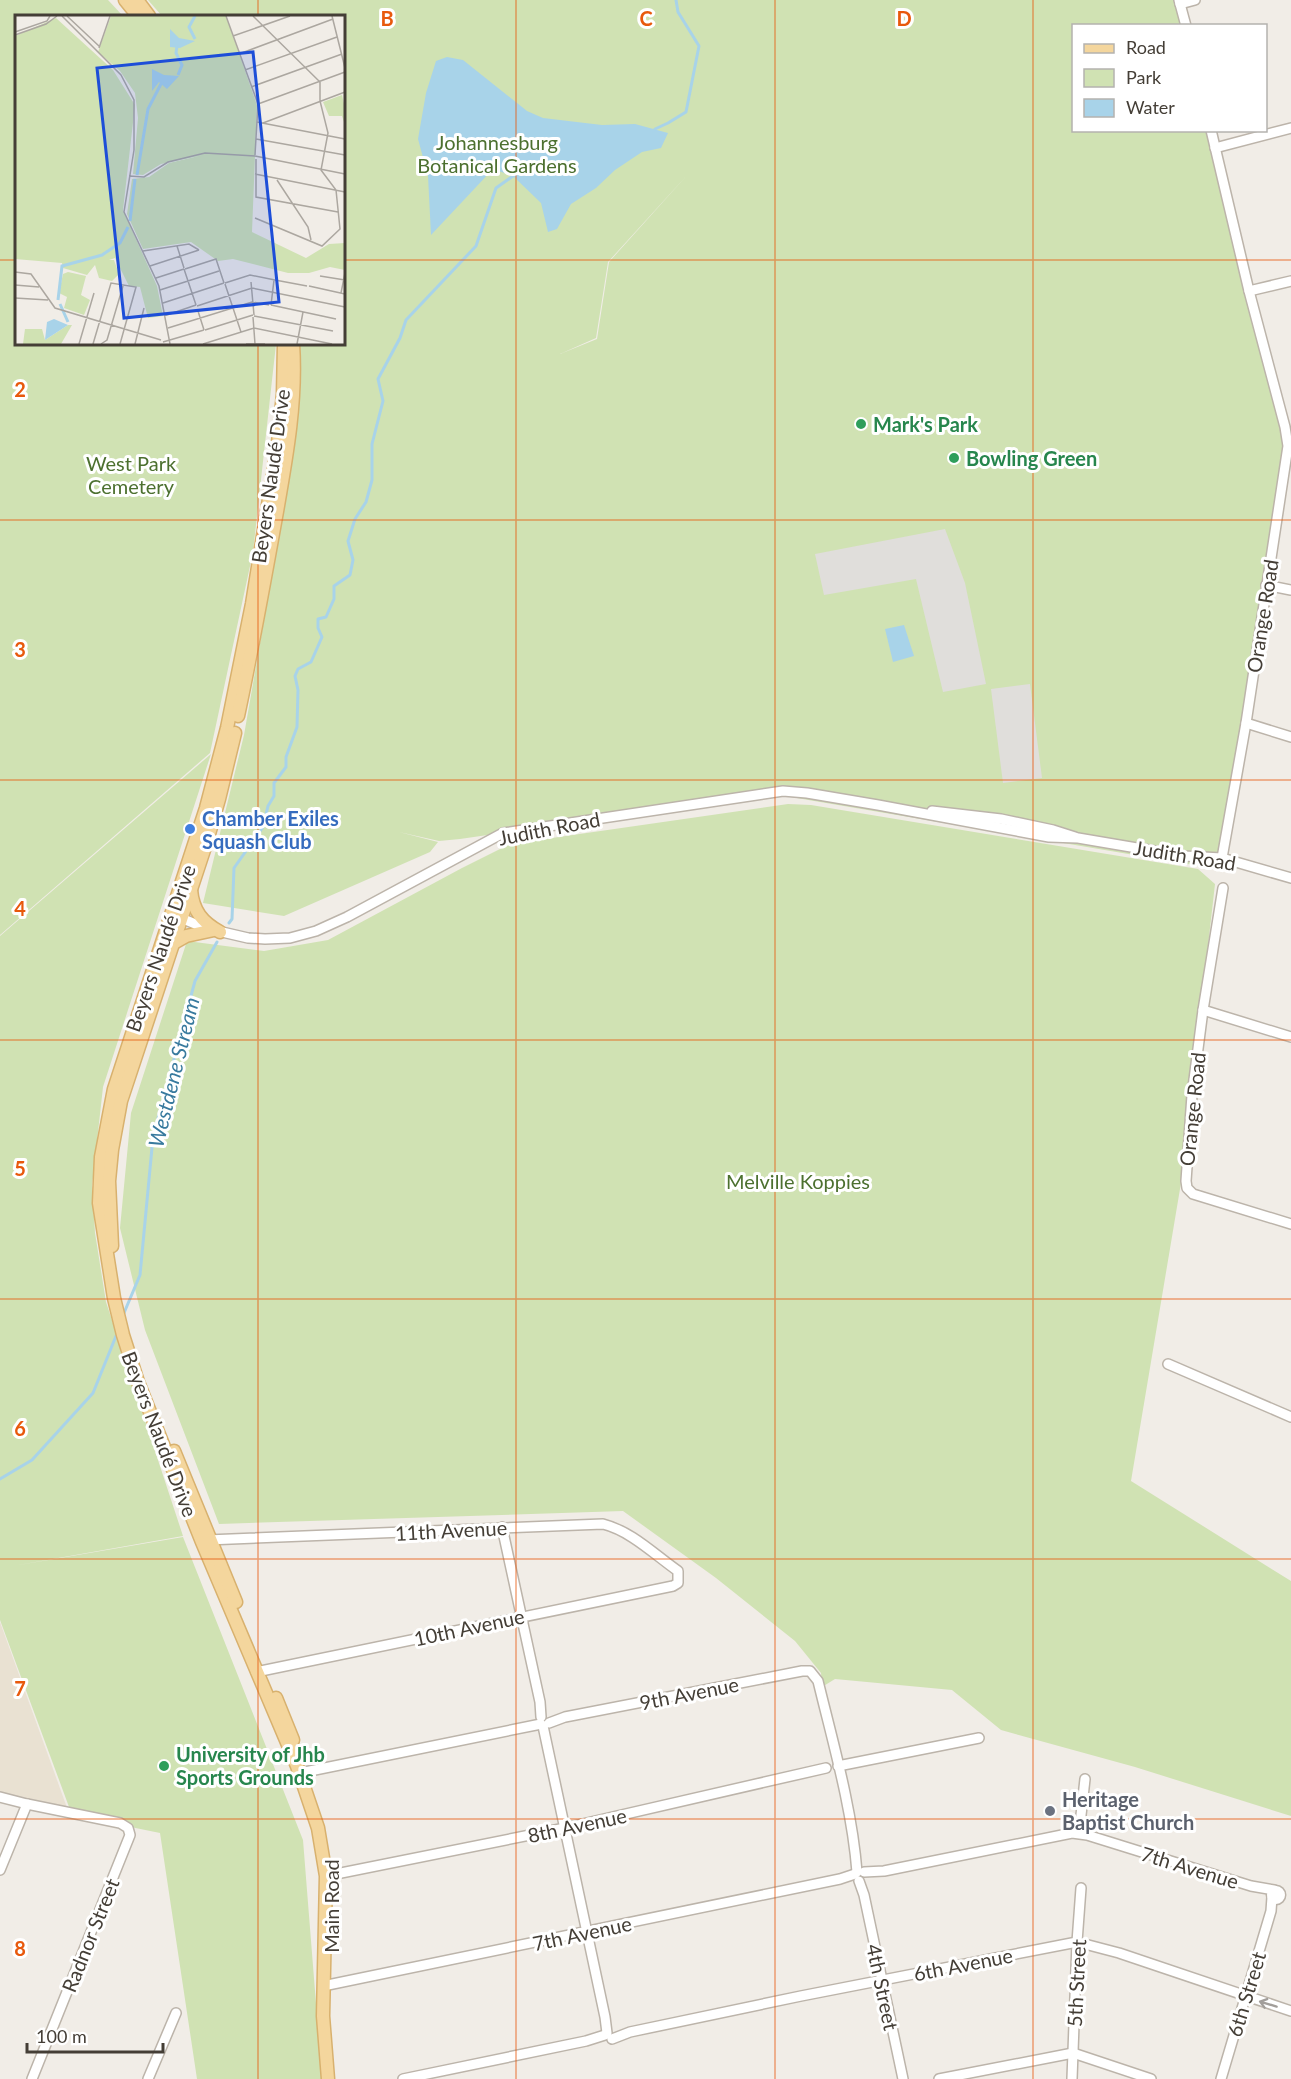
<svg xmlns="http://www.w3.org/2000/svg" width="1291" height="2079" font-family="Lato,sans-serif">
<rect width="100%" height="100%" fill="#f1ede7"/>
<polygon fill="#e9e1d2" points="0,1622 70,1816 0,1796"/>
<g fill="#d0e2b3" fill-rule="evenodd">
<polygon points="0,0 108,0 123,16 16,16 16,344 276,344 253,552 210,753 0,935"/>
<path d="M148,0H1178L1184,25L1074,26V130L1209,131L1284,445L1266,591L1217,869L773,794L460,839L439,841L399,832L438,842L430,852L284,916L203,903L244,735L294,449L298,389L296,344H344V16H162ZM689,173L609,262L597,339L560,354L596,338L608,262Z"/>
<polygon points="211,754 103,1087 92,1186 95,1233 106,1302 183,1536 13,1566 183,1537 303,1840 322,2079 197,2079 160,1833 72,1815 0,1620 0,936"/>
<polygon points="788,804 811,805 1198,869 1215,884 1181,1183 1131,1481 1291,1581 1291,1816 1135,1767 1001,1730 952,1690 835,1679 822,1687 821,1673 795,1641 716,1578 623,1511 219,1524 145,1330 120,1228 131,1113 187,941 264,951 328,940 462,868 510,844"/>
</g>
<g fill="#e0dedb">
<polygon points="945,529 965,583 986,684 943,692 916,579 824,595 815,554"/>
<polygon points="1030,684 1042,778 1003,783 991,689"/>
</g>
<g fill="#a8d3e9">
<polygon points="447,57 463,60 527,111 543,118 602,125 635,124 668,133 661,148 642,152 615,170 596,188 571,204 557,229 548,232 541,203 513,176 493,169 431,235 428,176 418,139 426,93 436,61"/>
<polygon points="904,625 914,656 893,662 885,629"/>
</g>
<g fill="none" stroke-linecap="round" stroke-linejoin="round">
<g stroke="#a8d3e9" stroke-width="3">
<polyline points="655,129 668,123 686,112 699,46 678,12 676,0"/>
<polyline points="229,923 232,919 234,868 263,827 268,806 274,796 274,783 286,767 286,757 297,727 298,690 295,676 298,669 311,662 322,637 318,628 318,619 326,617 334,599 334,586 350,575 353,560 348,541 355,519 366,502 372,480 372,444 383,401 378,379 400,338 406,320 476,246 496,188 516,174"/>
<polyline points="124,1313 140,1275 153,1137 195,981 217,942"/>
<polyline points="0,1479 32,1460 93,1393 116,1336"/>
</g>
<g stroke="#bcb4aa" stroke-width="12">
<g id="minor">
<polyline points="1179,0 1186,26"/>
<polyline points="1180,4 1195,0"/>
<polyline points="1211,130 1249,291 1285,427 1288,446 1246,723 1222,858"/>
<polyline points="1215,148 1291,128"/>
<polyline points="1249,291 1291,281"/>
<polyline points="1266,585 1291,590"/>
<polyline points="1246,723 1291,737"/>
<polyline points="932,811 1001,819 1053,830 1075,837"/>
<polyline points="1223,888 1203,1010 1192,1095 1186,1181 1187,1188 1193,1194 1291,1224"/>
<polyline points="176,916 205,928 248,938 265,939 290,938 316,931 347,917 503,833 783,791 807,793 878,805 1049,837 1078,838 1184,856 1222,858 1291,878"/>
<polyline points="1203,1010 1291,1037"/>
<polyline points="1168,1364 1291,1417"/>
<polyline points="502,1527 540,1702 541,1717"/>
<path d="M207,1540L603,1524C631,1531 655,1555 678,1571V1583L673,1586L256,1672"/>
<path d="M549,1723L565,1717L802,1671H810L818,1681C833,1743 852,1808 857,1872"/>
<polyline points="543,1726 605,2017 607,2033"/>
<polyline points="838,1766 979,1738"/>
<polyline points="300,1773 541,1724"/>
<polyline points="0,1797 27,1804 120,1823 128,1828 130,1835 32,2079"/>
<polyline points="1079,1833 1085,1779"/>
<polyline points="0,1870 27,1804"/>
<polyline points="864,1872 884,1871 1072,1833 1087,1835 1251,1886 1274,1890"/>
<polyline points="326,1876 565,1828 826,1768"/>
<polyline points="859,1881 864,1895 903,2079"/>
<circle cx="1276" cy="1895" r="4.5"/>
<polyline points="323,1986 840,1879 855,1874"/>
<polyline points="612,2039 630,2032 801,1996 1077,1942 1119,1953 1291,2011"/>
<polyline points="148,2079 176,2013"/>
<polyline points="403,2079 586,2041 605,2035"/>
<polyline points="939,2079 1073,2053 1151,2079"/>
<polyline points="1072,2079 1077,1942 1081,1888"/>
<polyline points="1221,2079 1271,1911 1272,1897"/>
</g>
</g>
<g stroke="#d8b16e" stroke-width="15">
<g id="major">
<polyline points="125,0 138,16"/>
<polyline points="137,0 149,16"/>
<polyline points="284,344 283,394 278,443 252,604 227,728 206,808 114,1089 101,1157 99,1203 114,1298 123,1335 138,1382 202,1542 297,1766 318,1828 326,1876 323,2016 328,2079"/>
<path d="M238,716C252,650 264,584 276,517C286,460 297,402 293,344"/>
<path d="M191,890C193,911 202,922 220,932"/>
<polyline points="172,944 186,936 214,930"/>
<polyline points="112,1246 109,1181 112,1150 121,1101 207,841 219,799 235,733"/>
<polyline points="174,1451 236,1602"/>
<polyline points="276,1698 293,1740"/>
</g>
</g>
<use href="#minor" stroke="#fff" stroke-width="9"/>
<use href="#major" stroke="#f4d69d" stroke-width="12"/>
</g>
<defs><path id="oneway-shaft" d="M-6 0H5M1.5-3L5.5 0L1.5 3" fill="none" stroke-width="1.6" stroke-linecap="round" stroke-linejoin="round" transform="scale(1.5)"/></defs>
<use stroke="#a29e9a" href="#oneway-shaft" transform="translate(1268 2004) rotate(-163)"/>
<path fill="none" stroke="#e8590c" stroke-width="1.5" stroke-opacity="0.55" d="M258,0V16M516,0V2079M775,0V2079M1033,0V2079M0,260H16M344,260H1291M258,344V2079M0,520H1291M0,780H1291M0,1040H1291M0,1299H1291M0,1559H1291M0,1819H1291"/>
<g fill="#2e9e5b" stroke="#fff" stroke-width="2">
<circle cx="861" cy="424" r="6"/>
<circle cx="954" cy="458" r="6"/>
<circle cx="164" cy="1766" r="6"/>
</g>
<circle fill="#3f7fe0" stroke="#fff" stroke-width="2" cx="190" cy="829" r="6"/>
<circle fill="#6b7280" stroke="#fff" stroke-width="2" cx="1050" cy="1811" r="6"/>
<g text-anchor="middle" dominant-baseline="central" stroke-width="6" stroke-linejoin="round" paint-order="stroke">
<g font-size="20" fill="#4c702f" stroke="#fff">
<text x="497" y="142">Johannesburg<tspan x="497" dy="23">Botanical Gardens</tspan></text>
<text x="131" y="463">West Park<tspan x="131" dy="23">Cemetery</tspan></text>
<text x="798" y="1181">Melville Koppies</text>
</g>
<g font-size="20" font-weight="bold" fill="#27864d" stroke="#fff" text-anchor="start">
<text x="873" y="424">Mark's Park</text>
<text x="966" y="458">Bowling Green</text>
<text x="176" y="1754">University of Jhb<tspan x="176" dy="23">Sports Grounds</tspan></text>
</g>
<g font-size="20" fill="#443e36" stroke="#fff">
<text transform="translate(270 476) rotate(-82)">Beyers Naudé Drive</text>
<text transform="translate(1262 616) rotate(-81)">Orange Road</text>
<text transform="translate(549 828) rotate(-11)">Judith Road</text>
<text transform="translate(1185 855) rotate(9)">Judith Road</text>
<text transform="translate(160 948) rotate(-71)">Beyers Naudé Drive</text>
<text transform="translate(1192 1109) rotate(-84)">Orange Road</text>
<text transform="translate(160 1434) rotate(69)">Beyers Naudé Drive</text>
<text transform="translate(451 1530) rotate(-3)">11th Avenue</text>
<text transform="translate(469 1627) rotate(-12)">10th Avenue</text>
<text transform="translate(689 1693) rotate(-11)">9th Avenue</text>
<text transform="translate(577 1825) rotate(-12)">8th Avenue</text>
<text transform="translate(1190 1867) rotate(17)">7th Avenue</text>
<text transform="translate(331 1906) rotate(-90)">Main Road</text>
<text transform="translate(582 1933) rotate(-12)">7th Avenue</text>
<text transform="translate(90 1935) rotate(-68)">Radnor Street</text>
<text transform="translate(963 1964) rotate(-11)">6th Avenue</text>
<text transform="translate(1076 1983) rotate(-87)">5th Street</text>
<text transform="translate(883 1987) rotate(78)">4th Street</text>
<text transform="translate(1246 1994) rotate(-73)">6th Street</text>
</g>
<g font-size="20" font-weight="bold" fill="#366cbe" stroke="#fff" text-anchor="start">
<text x="202" y="818">Chamber Exiles<tspan x="202" dy="23">Squash Club</tspan></text>
</g>
<g font-size="20" font-weight="bold" fill="#5b616d" stroke="#fff" text-anchor="start">
<text x="1062" y="1799">Heritage<tspan x="1062" dy="23">Baptist Church</tspan></text>
</g>
<g font-size="21" font-style="italic" fill="#387a9e" stroke="#fff">
<text transform="translate(173 1072) rotate(-76)">Westdene Stream</text>
</g>
</g>
<g transform="translate(15 15)">
<rect width="330" height="330" fill="#f1ede7"/>
<path d="M96,1H211L242,90L237,217L291,243L314,229L330,228V255L315,252L294,258H273L218,244L203,246L176,227L128,234L112,199L117,164L134,162L154,148L188,140L146,149L128,160L118,159L123,103L120,78L105,56L83,37ZM41,3L98,55L120,90L108,195L142,271L148,301L133,303L125,272L114,271L100,243L94,245H99L104,259L97,266L84,263L80,250L72,260L48,253L47,248L0,244V21ZM327,80L330,93L329,107L327,101H314L308,87ZM53,257L71,261L66,280L75,285L69,300L49,293L52,282L44,278L48,259ZM53,310H57L46,329H8L10,314H27L30,325Z" fill="#d0e2b3"/>
<path d="M155,14L164,23L180,26L165,33L155,32ZM137,54L149,60L164,61L152,74L144,67L137,76ZM39,304L53,310L30,325L32,307Z" fill="#a8d3e9"/>
<path fill="none" stroke="#a8d3e9" stroke-width="3" d="M180,1L174,12L180,24M162,31L161,38L167,50L163,60M122,160L133,94L147,67M115,206L120,164M43,285L47,251L87,240L105,228L113,212M45,289L53,307"/>
<path fill="none" stroke="#aca7a0" stroke-width="1.5" d="M47,1L106,60L119,85V135L109,197L144,271L155,329M52,1L85,32M211,1L243,89L240,140M238,1L305,67V86L313,118L306,155L321,175L325,214L307,231L240,203M317,1L330,53M0,17L32,6L35,1M0,20L31,9L42,1M218,21L275,1M84,33L95,1M224,39L318,4M230,55L322,22M236,72L327,39M243,89L330,57M242,107L330,124M248,108L330,77M241,124L330,140M241,144V182L323,197M240,159L330,177M114,161L129,162L153,147L190,138L240,141L330,159M262,165L293,212L296,225M162,231L169,253M128,236L174,229L184,235M135,251L184,235M169,254L181,290M170,254L201,244L209,268M0,257L16,259L40,293L146,325M305,261L330,265M141,263L169,254M260,265L292,271M236,267L239,300M210,268L235,260L260,265M210,269L226,317M0,270L24,272M294,271L330,279M145,275L204,256M326,278L330,258M0,283L33,285M148,288L209,268M256,290L321,304M256,290L259,265M182,291L237,273L330,292M183,296L189,315M0,301V320M149,301L181,290M239,301L318,316M238,302L240,329M153,313L237,287L254,290M190,315L238,300M148,327L189,315M64,329L79,278M78,329L96,268L121,272L105,329M86,329L92,325L108,271M120,329L129,293M188,329L239,313L317,329M231,329H250M282,329L288,297"/>
<path fill="#1d4ed8" fill-opacity="0.15" stroke="#1d4ed8" stroke-width="3" d="M238,37L264,287L109,303L82,53Z"/>
<rect width="330" height="330" fill="none" stroke="#443e36" stroke-width="3"/>
</g>
<g font-size="20" text-anchor="middle" font-weight="bold" fill="#e8590c" stroke="#fff" stroke-width="6" stroke-linejoin="round" paint-order="stroke">
<text x="387" y="26">B</text>
<text x="646" y="26">C</text>
<text x="904" y="26">D</text>
<text x="20" y="397">2</text>
<text x="20" y="657">3</text>
<text x="20" y="916">4</text>
<text x="20" y="1176">5</text>
<text x="20" y="1436">6</text>
<text x="20" y="1696">7</text>
<text x="20" y="1956">8</text>
</g>
<rect x="1072" y="24" width="195" height="108" fill="#ffffff" stroke="#b4b2af" stroke-width="1.5"/>
<rect x="1084" y="44" width="30" height="9" fill="#f4d69d" stroke="#b4b2af" stroke-width="1.5"/>
<text x="1126" y="54" font-size="18" fill="#443e36">Road</text>
<rect x="1084" y="69" width="30" height="18" fill="#d0e2b3" stroke="#b4b2af" stroke-width="1.5"/>
<text x="1126" y="84" font-size="18" fill="#443e36">Park</text>
<rect x="1084" y="99" width="30" height="18" fill="#a8d3e9" stroke="#b4b2af" stroke-width="1.5"/>
<text x="1126" y="114" font-size="18" fill="#443e36">Water</text>
<path d="M27 2043v9h136v-9" fill="none" stroke="#443e36" stroke-width="3"/>
<text x="36" y="2043" font-size="18" fill="#443e36" stroke="#ffffff" stroke-width="4.5" paint-order="stroke">100 m</text>
</svg>
